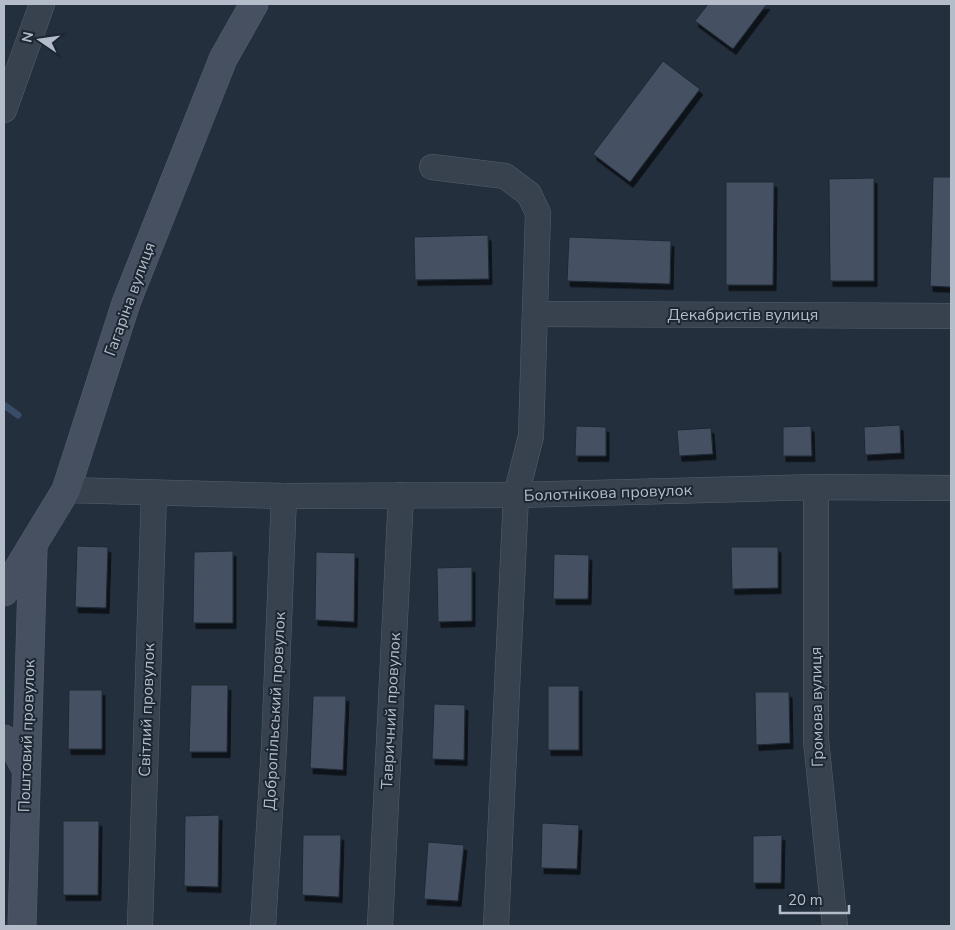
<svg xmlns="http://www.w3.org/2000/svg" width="955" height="930" font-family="'Nunito Sans',sans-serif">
<defs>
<filter id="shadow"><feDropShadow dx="3" dy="5.5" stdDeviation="0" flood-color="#0009"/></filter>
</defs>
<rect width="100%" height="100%" fill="#242f3e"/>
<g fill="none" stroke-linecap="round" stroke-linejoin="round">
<polyline stroke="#394c67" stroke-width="7" points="4,405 18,415"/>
</g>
<g fill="#455162" stroke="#1f2835" filter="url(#shadow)">
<polygon points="708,4 767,4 733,49 695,21"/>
<polygon points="663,61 700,89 630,182 593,154"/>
<polygon points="933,177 951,177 951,287 930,286"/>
<polygon points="874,178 874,281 830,281 829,179"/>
<polygon points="726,182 774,182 773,285 726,285"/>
<polygon points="488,235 489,279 415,280 414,237"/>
<polygon points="569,237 671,241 670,284 567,281"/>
<polygon points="900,425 901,453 865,455 864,427"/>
<polygon points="576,426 606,427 606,456 575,456"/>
<polygon points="811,426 812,456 783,456 783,427"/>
<polygon points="711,428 713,454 679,456 677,430"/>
<polygon points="77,546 108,547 106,608 75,607"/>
<polygon points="731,547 778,547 778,588 732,589"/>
<polygon points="233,551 233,623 193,623 194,552"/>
<polygon points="316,552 355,553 354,622 315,620"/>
<polygon points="554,554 589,555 588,599 553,599"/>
<polygon points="472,567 472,621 438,622 437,568"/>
<polygon points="191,685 228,685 227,752 189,752"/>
<rect x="548" y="686" width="31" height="64"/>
<polygon points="69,690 102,690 102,749 68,749"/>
<polygon points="755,692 789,692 790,743 756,745"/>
<polygon points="313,696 346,696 343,770 310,768"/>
<polygon points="434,704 465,705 464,760 432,759"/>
<polygon points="219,815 218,887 184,886 185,816"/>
<polygon points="63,821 99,821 98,895 63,895"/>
<polygon points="542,823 579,825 577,869 541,868"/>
<polygon points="303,835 341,835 339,897 302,895"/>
<polygon points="782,835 781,883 753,883 753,836"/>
<polygon points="428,842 464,845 458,901 424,899"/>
</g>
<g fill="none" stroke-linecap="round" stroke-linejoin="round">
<g stroke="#565f6c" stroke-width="26">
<g id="minor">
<polyline points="4,110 42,4"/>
<polyline points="535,314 951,316"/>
<polyline points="816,487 816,740 835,926"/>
<polyline points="66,490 284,496 516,495 531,436 538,213 529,194 505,176 432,167"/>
<polyline points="140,926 154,493"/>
<polyline points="263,926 274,747 284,496"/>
<polyline points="380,926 401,495"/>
<polyline points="496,926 516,495 816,487 951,488"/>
</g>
</g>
<g stroke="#565f6c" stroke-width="29">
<g id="secondary">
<polyline points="4,592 66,490 126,303 223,59 254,4"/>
<polyline points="4,739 14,747 26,769"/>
<polyline points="22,926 33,548"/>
</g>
</g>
<use href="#minor" stroke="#38414e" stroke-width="25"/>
<use href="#secondary" stroke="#465061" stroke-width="28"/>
</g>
<g text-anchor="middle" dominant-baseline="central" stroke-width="4" stroke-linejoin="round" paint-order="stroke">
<g font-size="16" fill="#b4bcc9" stroke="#1d2633">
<text transform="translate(130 299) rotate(-70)">Гагаріна вулиця</text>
<text x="743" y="315">Декабристів вулиця</text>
<text transform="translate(608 493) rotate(-2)">Болотнікова провулок</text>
<text transform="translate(817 707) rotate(-91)">Громова вулиця</text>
<text transform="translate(147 710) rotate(-88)">Світлий провулок</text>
<text transform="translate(275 711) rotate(-87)">Добропільський провулок</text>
<text transform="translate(391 711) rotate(-87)">Тавричний провулок</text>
<text transform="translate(27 736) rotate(-88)">Поштовий провулок</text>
</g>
</g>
<rect width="955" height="930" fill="none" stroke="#b4bcc9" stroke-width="10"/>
<g transform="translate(40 40) rotate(283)" stroke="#1d2633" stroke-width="4" paint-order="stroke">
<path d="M0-4L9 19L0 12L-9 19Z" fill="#b4bcc9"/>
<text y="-8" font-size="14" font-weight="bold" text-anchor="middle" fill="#b4bcc9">N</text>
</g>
<path d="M780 905v8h69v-8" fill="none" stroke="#b4bcc9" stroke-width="2.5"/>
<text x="788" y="905" font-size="15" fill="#b4bcc9" stroke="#1d2633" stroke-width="4" paint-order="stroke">20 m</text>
</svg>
